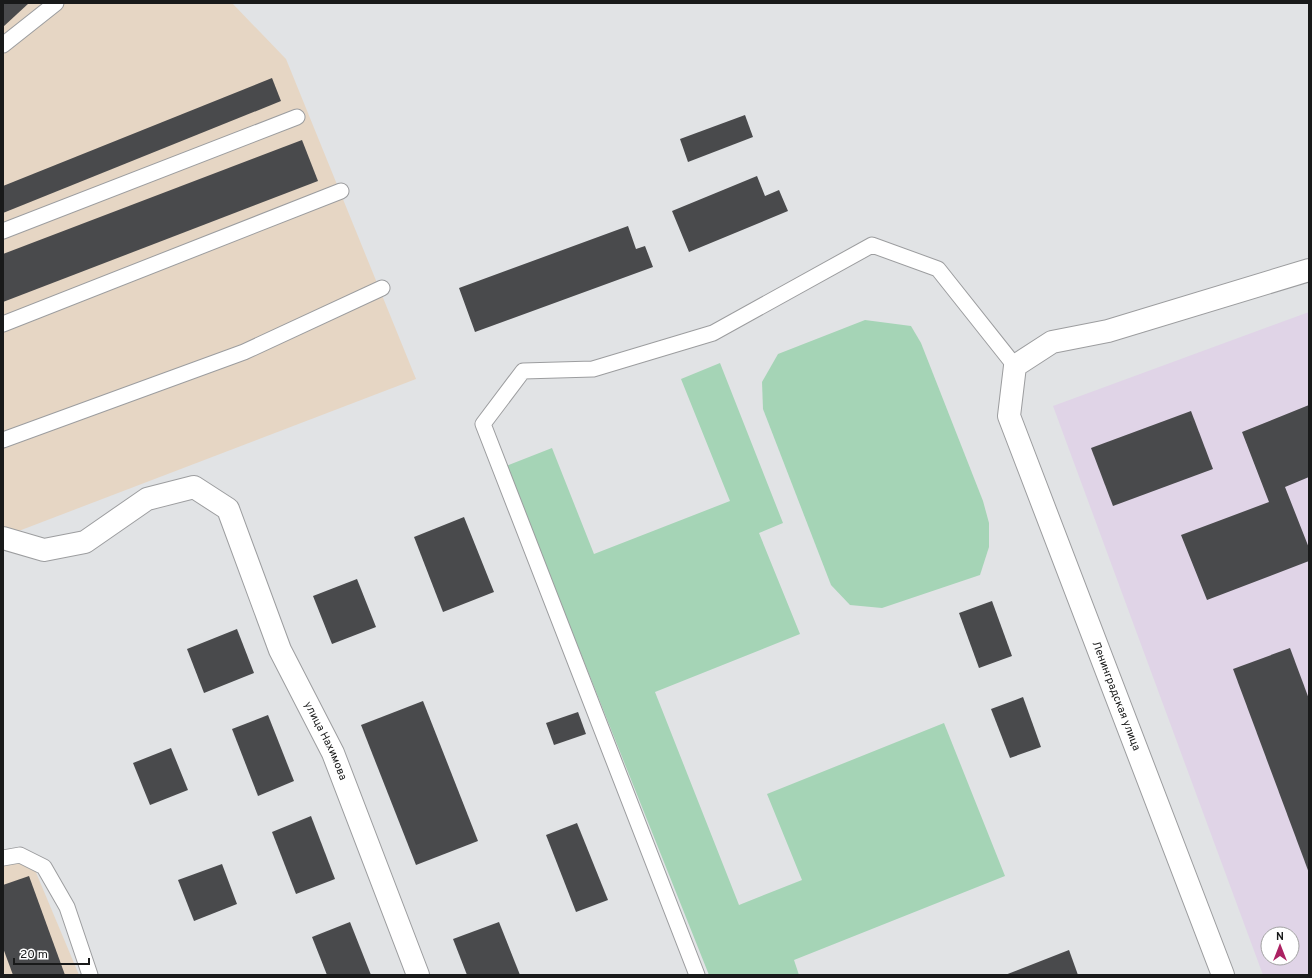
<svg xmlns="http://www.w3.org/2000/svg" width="1312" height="978" font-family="Overpass,sans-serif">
<rect width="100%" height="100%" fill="#e1e3e5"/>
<g fill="#e6d6c4">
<polygon points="3,3 232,3 286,59 416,379 3,537"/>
<polygon points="27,851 79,975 5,975 3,970 3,862"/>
</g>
<path fill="#e0d4e7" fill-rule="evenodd" d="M1309,312V975H1263L1053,406ZM1268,934H1292V958H1268Z"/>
<g fill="#a5d4b6">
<polygon points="865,320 911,326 921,343 983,501 989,523 989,547 980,575 882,608 850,605 831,585 763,409 762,382 778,354"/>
<polygon points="720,363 783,523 759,533 800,634 655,692 739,905 802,880 767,794 944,723 1005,876 794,960 799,975 709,975 506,466 552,448 594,554 730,501 681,379"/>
</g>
<g fill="#494a4c">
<polygon points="3,3 29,3 3,27"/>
<polygon points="272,78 281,101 3,213 3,186"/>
<polygon points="745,115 753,137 688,162 680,139"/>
<polygon points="302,140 318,181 3,302 3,254"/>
<polygon points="757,176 765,196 779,190 788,211 689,252 672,211"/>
<polygon points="628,226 636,249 645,246 653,267 475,332 459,288"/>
<polygon points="1309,405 1309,477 1285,487 1309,548 1309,561 1207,600 1181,535 1269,502 1242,432"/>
<polygon points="1191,411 1213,469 1113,506 1091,448"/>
<polygon points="464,517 494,592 443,612 414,537"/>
<polygon points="357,579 376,627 332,644 313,596"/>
<polygon points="992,601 1012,656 979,668 959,613"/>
<polygon points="237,629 254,673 204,693 187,649"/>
<polygon points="1290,648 1309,699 1309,873 1233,669"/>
<polygon points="1023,697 1041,747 1010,758 991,709"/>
<polygon points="423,701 478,841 416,865 361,725"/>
<polygon points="578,712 586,734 554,745 546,723"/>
<polygon points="268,715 294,781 258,796 232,729"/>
<polygon points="171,748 188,790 150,805 133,763"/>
<polygon points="311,816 335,879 296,894 272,832"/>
<polygon points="577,823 608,900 576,912 546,835"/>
<polygon points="222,864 237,904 194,921 178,880"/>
<polygon points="29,876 65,975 13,975 3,948 3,885"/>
<polygon points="350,922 371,975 327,975 312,937"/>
<polygon points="499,922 520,975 467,975 453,939"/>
<polygon points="1069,950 1078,975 1005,975"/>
</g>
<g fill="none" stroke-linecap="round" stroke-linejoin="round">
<g stroke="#9c9d9f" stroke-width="17">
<g id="service">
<polyline points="3,45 56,3"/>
<polyline points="3,231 297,117"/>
<polyline points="3,324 341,191"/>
<polyline points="3,440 244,352 382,288"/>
<polyline points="3,858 20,855 44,867 67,907 90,975"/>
<polyline points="697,975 483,424 523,371 593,369 713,333 872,245 938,269 1015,366"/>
</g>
</g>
<g stroke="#9c9d9f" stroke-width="24">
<g id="minor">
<path id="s1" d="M3,538L44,550L85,542L147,499L194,487L228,509L280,650L333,753L418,975"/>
<polyline points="1223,975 1009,416 1015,366 1052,342 1108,331 1309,270"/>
</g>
</g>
<use href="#service" stroke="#fff" stroke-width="15"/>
<use href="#minor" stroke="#fff" stroke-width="22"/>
</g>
<g text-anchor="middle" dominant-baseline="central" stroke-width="4" stroke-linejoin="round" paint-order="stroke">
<g font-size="11" fill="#191a1a" stroke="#fff">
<text transform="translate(1116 696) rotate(69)">Ленинградская улица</text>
<text stroke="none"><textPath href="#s1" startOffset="501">улица Нахимова</textPath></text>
</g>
</g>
<rect width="1312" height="978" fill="none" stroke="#191a1a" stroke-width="8"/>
<g transform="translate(1280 946)"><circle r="19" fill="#ffffff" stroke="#a3a3a3"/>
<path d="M0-3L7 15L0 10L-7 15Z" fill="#ac2263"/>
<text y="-6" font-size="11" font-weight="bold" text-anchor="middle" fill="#191a1a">N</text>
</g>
<path d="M14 958v6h75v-6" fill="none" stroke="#191a1a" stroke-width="2"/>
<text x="20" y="958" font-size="12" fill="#191a1a" stroke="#ffffff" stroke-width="3" paint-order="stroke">20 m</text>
</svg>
